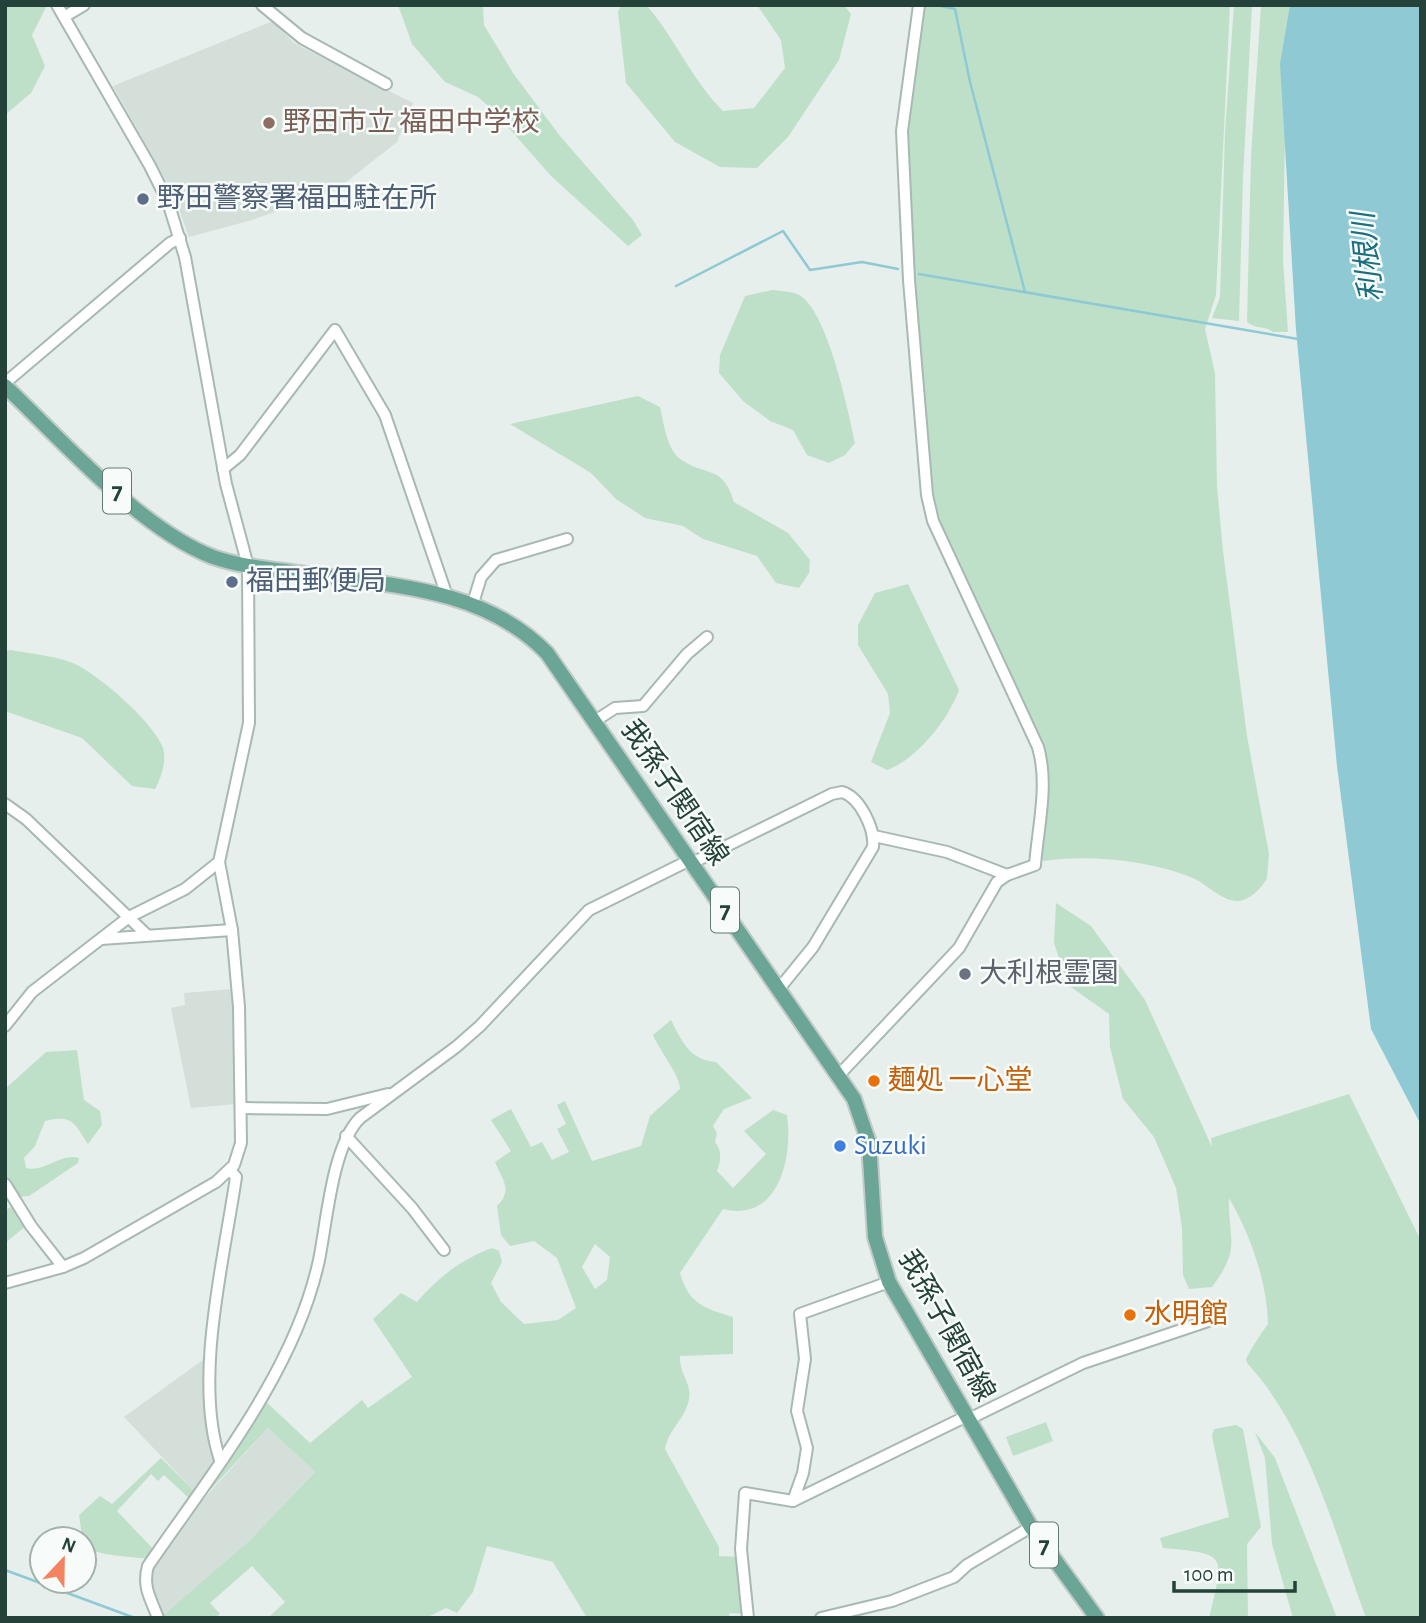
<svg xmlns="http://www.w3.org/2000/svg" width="1426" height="1623" font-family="'Alegreya Sans','Noto Sans JP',sans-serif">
<rect width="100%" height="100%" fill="#e6efeb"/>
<g fill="#d4dfda">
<polygon points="273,21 294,43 413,103 397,142 336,190 252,220 189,237 173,193 113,86"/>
<polygon points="233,989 237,1104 191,1108 171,1008 185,1005 184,993"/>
<polygon points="207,1357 216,1463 197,1494 124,1417"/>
<polygon points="268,1428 315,1472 250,1540 160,1618 150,1597 149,1570 200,1503"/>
</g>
<g fill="#bfe0c8" fill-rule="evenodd">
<polygon points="5,5 47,5 32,35 45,66 31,93 5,115"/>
<polygon points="398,5 483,5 484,25 513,73 560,136 633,220 642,235 628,246 551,176 494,111 478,97 445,82 412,44"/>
<path d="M621,5L648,7C676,40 692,80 723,111L754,108L785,68L781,40L757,5H844L851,14L839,60L788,137L757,168L720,167L675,142L626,83L618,12Z"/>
<path d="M923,5H1230L1216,295L1205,329L1215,373L1217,486L1223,551L1247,736L1269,854L1267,878C1262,888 1250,900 1238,901C1224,902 1207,885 1195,879C1154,861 1088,854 1044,861L1040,857C1049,823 1052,779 1043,745L946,539L930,488L905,162L909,103Z"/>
<polygon points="1234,5 1252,5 1243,178 1239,321 1212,318 1220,297 1225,132"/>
<path d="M1261,5H1293L1286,71L1283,260L1288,332H1273C1265,325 1256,330 1247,322L1251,156Z"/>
<path d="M772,290C780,291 792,291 799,295C827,309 849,413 855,443L845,455L829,463L807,455L793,430L770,421L743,401L719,373L720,355L745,296Z"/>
<path d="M638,396L660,407C664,424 667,452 683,461C710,477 723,466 734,502L788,533L810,560L809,573L799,588L776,583L757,556L703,539L683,526L645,518L616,499L591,473L510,424Z"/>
<path d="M908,584L959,690C948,720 917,759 887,770L871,762L890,713L888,694L858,645V625L875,593Z"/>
<path d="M11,650C31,654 61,656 79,666C103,679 153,722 163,748C167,761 161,778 155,789L132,786L82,738L5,711V651Z"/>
<path d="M1056,903L1091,926L1145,1000L1212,1147L1211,1138L1349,1094L1421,1241V1618H1366C1335,1534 1309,1430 1247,1363L1246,1359C1253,1346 1259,1336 1268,1324C1267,1281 1250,1234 1229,1198C1228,1240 1242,1247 1212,1287L1189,1289L1183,1275L1182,1228L1176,1188L1154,1137L1123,1099L1110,1047L1109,1014L1068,985L1054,943Z"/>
<path d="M671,1020C682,1042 690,1060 716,1062L752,1098L724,1109L713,1126L717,1133L715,1142C722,1150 721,1161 717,1171L733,1188L766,1154L744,1131L773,1110L787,1115C793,1157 779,1223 723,1209L680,1273C689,1304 704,1308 733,1317V1354L680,1356C679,1374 692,1383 689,1399C686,1418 668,1430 665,1449L719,1547V1556L740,1557L745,1614L730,1613L728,1618H587L553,1562L487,1546L473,1592L457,1613L446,1608L426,1618H268L285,1602L252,1566L210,1603L220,1614L215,1618H160L250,1540L315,1472L268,1428L199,1502L262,1398L310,1443L362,1400L368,1408L412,1377L373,1319L401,1293L417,1302C437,1278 462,1259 492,1248L499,1251L502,1262L491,1283L501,1302L524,1324L558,1320L576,1308L557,1258L534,1241L510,1246L501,1235L497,1206C513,1190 503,1181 495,1162L511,1151L491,1120L511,1109L531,1147L542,1142L552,1160L569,1152L557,1129L566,1124L557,1105L565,1101L592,1161L641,1146L650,1116L680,1089C680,1075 659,1050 653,1035ZM595,1244L610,1257L607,1280L595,1289L582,1267Z"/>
<path d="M77,1050L84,1100L100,1111L102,1125L88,1144C74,1123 73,1114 45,1121L35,1146L24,1158L26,1168C44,1173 61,1152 79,1158L78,1163L29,1196L16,1197L5,1179V1089L46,1052Z"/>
<polygon points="15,1205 26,1226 5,1243 5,1210"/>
<polygon points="1046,1422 1053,1441 1013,1456 1006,1437"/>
<path d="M1236,1425L1243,1429L1261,1527L1247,1544L1248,1618H1209C1224,1554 1229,1554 1163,1548L1160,1538L1229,1517L1212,1436L1214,1429Z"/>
<polygon points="1255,1432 1275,1458 1337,1618 1293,1618 1272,1544 1265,1458"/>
<path d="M161,1458L197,1494L191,1500L164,1475L158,1481L151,1474L117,1511L156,1552L151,1559C137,1557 93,1556 86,1546C81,1539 81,1525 79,1515L100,1496L112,1504Z"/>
</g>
<polygon fill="#8ec9d4" points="1290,5 1421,5 1421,1125 1371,1029 1337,766 1296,330 1280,64"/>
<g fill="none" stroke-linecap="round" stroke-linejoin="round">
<g stroke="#8ec9d4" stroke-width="2.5">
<polyline points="936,5 955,9 970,82 1025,292"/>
<polyline points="919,274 1298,339"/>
<polyline points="676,286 783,231 810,270 862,262 898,269"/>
<polyline points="5,1570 135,1618"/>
</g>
<g stroke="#a8b8b2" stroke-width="14">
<g id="minor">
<polyline points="262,5 302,38 386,84"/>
<polyline points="64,17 84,5"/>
<polyline points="5,383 170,243 180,238"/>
<polyline points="223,469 240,455 335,330 385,415 447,596"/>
<polyline points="473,603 481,577 496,560 567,539"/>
<polyline points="595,721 615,708 643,706 687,654 707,637"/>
<polyline points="5,804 26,819 147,935"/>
<polyline points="874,836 947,852 1007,875"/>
<path d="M692,863L832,794L842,792C860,797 875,829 873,847L813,947L778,990"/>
<polyline points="101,939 232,930"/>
<polyline points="5,1026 32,992 129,917 185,889 219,862"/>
<path d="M838,1076L959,948L997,882L1007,875L1035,865C1038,826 1049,785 1038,747L933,521L927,495L909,280L902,131L919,5"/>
<polyline points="243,1108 327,1109 388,1094"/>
<polyline points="346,1136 412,1208 444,1250"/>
<polyline points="5,1184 31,1226 63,1267"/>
<polyline points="5,1283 63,1267 84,1258 216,1182 234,1165 241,1143 239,1007 232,930 219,862 249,723 248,566 226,484 185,257 168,202 150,166 57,5"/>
<polyline points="969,1419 1083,1363 1208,1321"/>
<path d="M220,1460C193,1380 224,1260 236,1177L230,1170"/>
<polyline points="793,1501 803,1473 807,1448 797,1411 805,1359 800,1314 889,1282"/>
<path d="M158,1618C151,1599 142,1587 148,1566C211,1474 295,1372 319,1260C327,1221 332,1146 360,1118L456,1047L480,1026L589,910L690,860"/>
<polyline points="748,1618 741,1549 745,1493 793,1501 967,1416"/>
<polyline points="821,1618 892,1601 954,1577 967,1565 1031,1527"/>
</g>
</g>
<g stroke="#c2cac8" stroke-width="18">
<path id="major" d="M5,386C63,441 140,529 213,557C236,565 260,568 285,571C376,585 479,583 547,653L854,1099L869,1143L875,1237L889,1282L1031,1527L1097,1618"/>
</g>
<use href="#minor" stroke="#fff" stroke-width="10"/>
<use href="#major" stroke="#6aa596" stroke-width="14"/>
</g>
<circle fill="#8d6e63" stroke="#f7fbf9" stroke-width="2.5" cx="269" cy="123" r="7"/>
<g fill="#5c6f8a" stroke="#f7fbf9" stroke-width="2.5">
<circle cx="143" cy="199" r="7"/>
<circle cx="232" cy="582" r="7"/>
</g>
<circle fill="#6b7280" stroke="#f7fbf9" stroke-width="2.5" cx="965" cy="974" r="7"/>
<g fill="#e8710a" stroke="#f7fbf9" stroke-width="2.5">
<circle cx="874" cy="1081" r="7"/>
<circle cx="1130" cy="1315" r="7"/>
</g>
<circle fill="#3f7fe0" stroke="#f7fbf9" stroke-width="2.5" cx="840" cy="1146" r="7"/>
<g text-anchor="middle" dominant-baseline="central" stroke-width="5" stroke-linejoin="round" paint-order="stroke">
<g fill="#f7fbf9" stroke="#637a73" stroke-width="2">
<rect x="103" y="468.5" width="28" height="45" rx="5"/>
<rect x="711" y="887.5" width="28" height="45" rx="5"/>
<rect x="1030" y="1522.5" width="28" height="45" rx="5"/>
</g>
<g font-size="26" font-weight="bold" fill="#24423a">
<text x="117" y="491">7</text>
<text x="725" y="910">7</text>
<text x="1044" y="1545">7</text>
</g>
<g font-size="28" fill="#785e54" stroke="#f7fbf9" text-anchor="start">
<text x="283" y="123">野田市立 福田中学校</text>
</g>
<g font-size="28" fill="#4e5e75" stroke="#f7fbf9" text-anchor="start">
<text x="157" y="199">野田警察署福田駐在所</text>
<text x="246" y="582">福田郵便局</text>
</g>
<g font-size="28" fill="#24423a" stroke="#f7fbf9">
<text transform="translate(674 793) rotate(56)">我孫子関宿線</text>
<text transform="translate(946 1326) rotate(61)">我孫子関宿線</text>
</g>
<g font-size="28" fill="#5b616d" stroke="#f7fbf9" text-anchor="start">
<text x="979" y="974">大利根霊園</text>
</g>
<g font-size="28" fill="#c56008" stroke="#f7fbf9" text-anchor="start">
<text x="888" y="1081">麺処 一心堂</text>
<text x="1144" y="1315">水明館</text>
</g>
<g font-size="28" fill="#366cbe" stroke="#f7fbf9" text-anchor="start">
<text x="854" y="1146">Suzuki</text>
</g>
<g font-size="30" font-style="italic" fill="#1c6f80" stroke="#f7fbf9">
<text transform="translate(1368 257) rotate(-96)">利根川</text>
</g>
</g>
<rect width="1426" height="1623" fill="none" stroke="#24423a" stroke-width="14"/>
<g transform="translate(63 1560) rotate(22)"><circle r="33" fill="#f7fbf9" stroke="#a3b1ad" stroke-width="2"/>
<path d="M0-5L12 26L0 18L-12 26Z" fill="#f4845f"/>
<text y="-10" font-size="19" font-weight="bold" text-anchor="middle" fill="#24423a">N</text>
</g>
<path d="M1174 1581v10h121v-10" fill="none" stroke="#24423a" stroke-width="3.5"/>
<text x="1184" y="1581" font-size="21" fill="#24423a" stroke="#f7fbf9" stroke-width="5" paint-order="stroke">100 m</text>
</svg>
